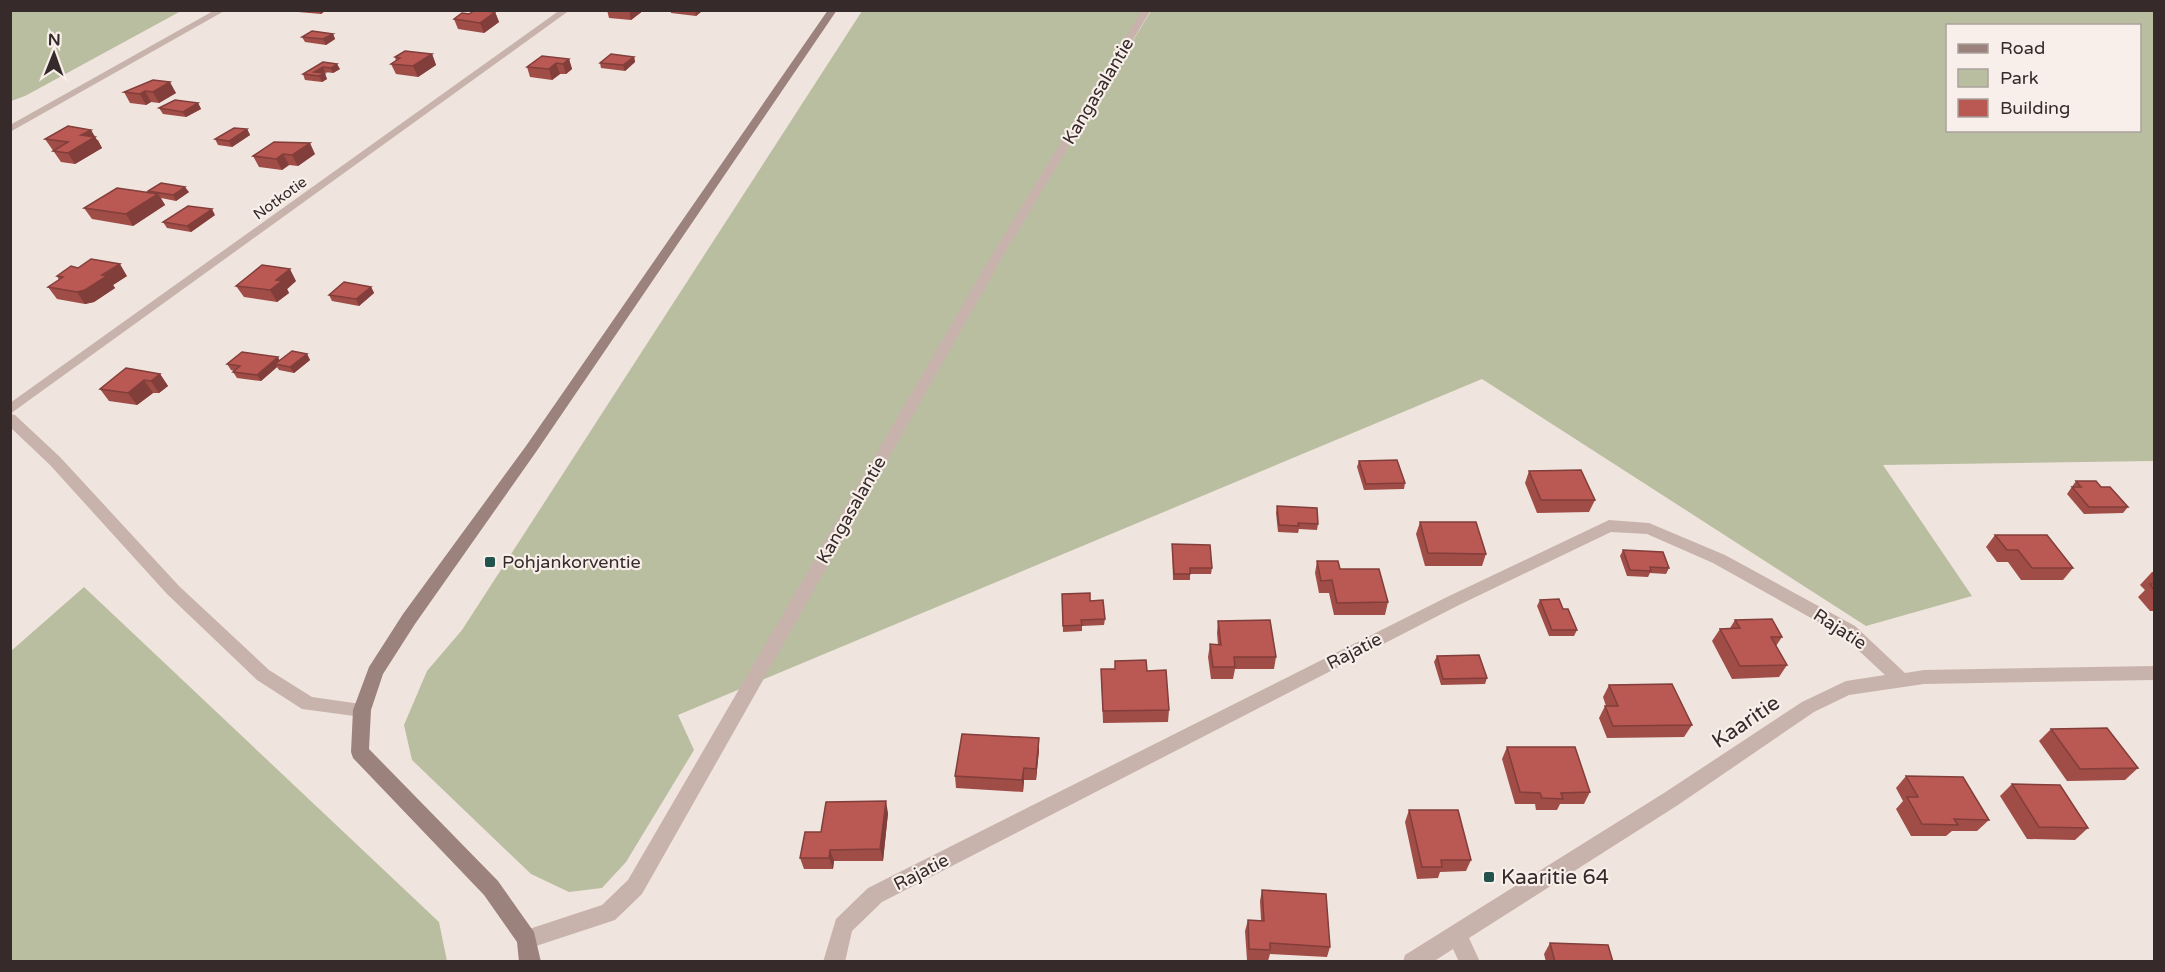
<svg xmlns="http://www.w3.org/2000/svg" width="2165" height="972" font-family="'Varela Round',sans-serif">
<rect width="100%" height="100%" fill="#f0e4de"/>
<g fill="#babea0" fill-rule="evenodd">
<polygon points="10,11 11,10 181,11 25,96 11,101"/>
<path d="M862,11H1148L879,457L1151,11H2154V461L1883,465L1972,596L1866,626L1482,379L678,715L694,750L626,862L602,888L569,892L531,874L412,760L404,725L427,671L462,630ZM1948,26H2140V130H1948Z"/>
<polygon points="84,587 439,922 447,961 11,961 11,651"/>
</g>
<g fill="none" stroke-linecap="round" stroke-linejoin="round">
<g fill="#c7b3ab" fill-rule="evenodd">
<polygon points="215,10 226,10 10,132 10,125"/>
<polygon points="560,10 570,10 10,414 10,403"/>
<polygon points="1142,10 1151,10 1006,251 642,894 615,920 527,949 520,946 517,939 520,932 602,905 628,880 994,251"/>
<polygon points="1609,520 1649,523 1725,555 1855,626 1905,673 1924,670 2154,666 2154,680 1924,684 1849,695 1814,712 1678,805 1469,938 1480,962 1459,962 1453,949 1433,962 1403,962 1405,955 1664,793 1802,702 1846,681 1885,675 1843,636 1713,563 1647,534 1611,532 1459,605 882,902 852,931 845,962 823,962 836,919 868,888 1447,597"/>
</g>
<polygon fill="#c7b3ab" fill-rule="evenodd" points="10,414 15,415 60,457 179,586 269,670 312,697 368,705 371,710 368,715 362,717 302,709 257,680 167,594 50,465 10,427"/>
<polygon fill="#9b827d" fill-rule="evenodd" points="828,10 837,10 536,452 415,624 383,674 371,710 369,749 498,881 534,932 541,962 519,962 517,942 484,895 353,758 351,752 353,710 369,667 403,614 526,446"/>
</g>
<g fill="#a04c47">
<polygon points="297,10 326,10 321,14 298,12"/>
<polygon points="607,10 644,10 631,20 609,18"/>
<polygon points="670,10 702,10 702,11 696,16 671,13"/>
<polygon points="495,12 499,22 484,33 458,29 454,19 469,14"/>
<polygon points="333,34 335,39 326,45 305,42 302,37"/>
<polygon points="432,54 436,65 418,77 396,74 391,64 396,61 395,57"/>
<polygon points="634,57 635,62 625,71 601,68 600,63"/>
<polygon points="569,59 572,69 566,74 560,74 552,80 530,77 527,67"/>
<polygon points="323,62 340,69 333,73 325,72 324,73 327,79 322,82 305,80 303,74"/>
<polygon points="153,80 176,93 159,103 151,102 146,105 130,103 124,92"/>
<polygon points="198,103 201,109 186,117 163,114 159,108"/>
<polygon points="247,129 250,135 232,147 218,145 215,139"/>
<polygon points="45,139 98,140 102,148 75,164 61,162"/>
<polygon points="274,142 315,154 298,166 289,165 282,170 259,167 253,156"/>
<polygon points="148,191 189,192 176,201 161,198 165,205 133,226 92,219 84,208 149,193"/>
<polygon points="215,215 191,232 167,228 163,222"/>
<polygon points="57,276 127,276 113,285 115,288 94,302 85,304 57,299 48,287 59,280"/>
<polygon points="296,281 287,289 289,293 277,302 244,297 236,286"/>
<polygon points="371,287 374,293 359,306 332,301 329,295"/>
<polygon points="307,354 310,360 294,373 279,370 277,367 261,381 237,378 233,372 234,371 231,370 227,364 280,361"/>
<polygon points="160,374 168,386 159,393 153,393 137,405 109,401 100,389"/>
<polygon points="1359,461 1405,483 1404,489 1364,490 1357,467"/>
<polygon points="1529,471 1595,500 1589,512 1537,513 1525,483"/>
<polygon points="2076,481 2101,487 2128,507 2123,513 2084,514 2067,494"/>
<polygon points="1277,506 1318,524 1317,530 1299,529 1298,533 1278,532 1276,513"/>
<polygon points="1420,522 1486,554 1482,566 1425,566 1416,534"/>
<polygon points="1995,535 2073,568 2063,580 2021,580 2008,562 1997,562 1986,547"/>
<polygon points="1172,544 1212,568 1211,574 1190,574 1190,580 1173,580"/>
<polygon points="1623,550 1669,568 1666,574 1650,573 1648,577 1627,576 1620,556"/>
<polygon points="1317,561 1340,569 1388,602 1385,615 1334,615 1329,593 1319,593 1315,573"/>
<polygon points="2152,572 2154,572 2154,611 2150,611 2138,597 2145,590 2140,585"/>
<polygon points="1062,594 1090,601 1105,619 1104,625 1082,626 1082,631 1063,632"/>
<polygon points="1540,600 1577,630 1574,636 1549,636 1537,606"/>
<polygon points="1735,620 1782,637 1776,646 1787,665 1779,677 1732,679 1712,641 1720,629 1730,628"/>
<polygon points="1218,621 1276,657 1274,669 1235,669 1233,679 1211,679 1208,657 1210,644 1218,645 1217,633"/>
<polygon points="1437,656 1487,678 1485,684 1441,685 1434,662"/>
<polygon points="1115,661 1147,671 1169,710 1168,722 1103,723 1101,669 1115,669"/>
<polygon points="1609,685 1692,725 1684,737 1607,738 1599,718 1605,706 1606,706 1603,697"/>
<polygon points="2051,729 2138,768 2125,780 2067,781 2039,741"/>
<polygon points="1507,747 1590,792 1584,804 1560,804 1557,810 1536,810 1535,804 1515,804 1502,759"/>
<polygon points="1039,750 1036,780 1024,780 1023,792 956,788 955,776"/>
<polygon points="1906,776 1989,820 1977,831 1952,831 1946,836 1911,836 1896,809 1903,801 1896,788"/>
<polygon points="2012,784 2088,828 2075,840 2027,839 2000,796"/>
<polygon points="1409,810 1471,860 1466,871 1440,872 1438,878 1417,879 1405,822"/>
<polygon points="888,813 883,861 834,861 833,869 804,869 800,858 821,832"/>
<polygon points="1262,890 1330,947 1327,957 1270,954 1268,961 1247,960 1245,931 1248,920 1261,920 1260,901"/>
<polygon points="1550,943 1613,962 1546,962 1544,954"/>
</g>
<g fill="#823e3a">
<polygon points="319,10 326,10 321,14"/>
<polygon points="629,10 644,10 631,20"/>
<polygon points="702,10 702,11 696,16 695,11"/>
<polygon points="495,12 499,22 484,33 480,23"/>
<polygon points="333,34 335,39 326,45 323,39"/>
<polygon points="432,54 436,65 418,77 413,66"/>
<polygon points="634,57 635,62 625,71 623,65"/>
<polygon points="569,59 572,69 566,74 563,64"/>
<polygon points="556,63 560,74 552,80 549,69"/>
<polygon points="337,64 340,69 333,73 331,68"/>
<polygon points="323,67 325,72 318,76 314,72"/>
<polygon points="325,73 327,79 322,82 319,76"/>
<polygon points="170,82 176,93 159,103 153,92"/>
<polygon points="145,91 151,102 146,105 140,94"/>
<polygon points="198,103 201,109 186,117 183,112"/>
<polygon points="247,129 250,135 232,147 229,141"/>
<polygon points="91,130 102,148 75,164 68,153 81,135"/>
<polygon points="310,143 315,154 298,166 292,155"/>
<polygon points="283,154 289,165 282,170 276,159"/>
<polygon points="185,187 189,192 176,201 173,195"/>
<polygon points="158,194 165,205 133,226 126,214"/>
<polygon points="212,209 215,215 191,232 187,226"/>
<polygon points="120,264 127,276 113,285 115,288 94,302 85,304 77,292"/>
<polygon points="290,269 296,281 287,289 289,293 277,302 270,290 276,280"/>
<polygon points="371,287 374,293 359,306 356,299"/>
<polygon points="307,354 310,360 294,373 290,367"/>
<polygon points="278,357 281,363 275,364 277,367 261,381 257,375"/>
<polygon points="160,374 168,386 159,393 151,381"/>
<polygon points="144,380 153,393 137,405 128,393"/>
<polygon points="1039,738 1039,750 1036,780 1036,769"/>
<polygon points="1024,768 1024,780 1023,792 1022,780"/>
<polygon points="886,801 888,813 883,861 880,849"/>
<polygon points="830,850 834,861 833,869 829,858"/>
</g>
<g fill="#ba5853" stroke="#823e3a" stroke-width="1.5">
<polygon points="475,10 495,12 480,23 454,19 462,13 469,14"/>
<polygon points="312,31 333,34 323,39 302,37"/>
<polygon points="405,51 432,54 413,66 391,64 400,58 395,57"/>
<polygon points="611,54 634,57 623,65 600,63"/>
<polygon points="542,56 569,59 563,64 556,63 549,69 527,67"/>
<polygon points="323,62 337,64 331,68 323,67 314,72 325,73 319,76 303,74"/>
<polygon points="153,80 170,82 153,92 145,91 140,94 124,92"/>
<polygon points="175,100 198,103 183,112 159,108"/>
<polygon points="68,126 91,130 81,135 95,137 68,153 53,151 68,142 45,139"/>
<polygon points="234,128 247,129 229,141 215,139"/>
<polygon points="274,142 310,143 292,155 283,154 276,159 253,156"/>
<polygon points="161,183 185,187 173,195 148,191"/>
<polygon points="117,188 158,194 126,214 84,208"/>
<polygon points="188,206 212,209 187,226 163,222"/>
<polygon points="91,259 120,264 102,275 107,276 85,290 77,292 48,287 63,277 57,276 71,266 78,268"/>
<polygon points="262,265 290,269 276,280 282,281 270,290 236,286"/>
<polygon points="344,282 371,287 356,299 329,295"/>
<polygon points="292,351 307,354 290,367 275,364"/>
<polygon points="242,352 278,357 257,375 233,372 240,366 227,364"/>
<polygon points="126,368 160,374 151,381 144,380 128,393 100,389"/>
<polygon points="1397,460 1405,483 1366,484 1359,461"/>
<polygon points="1581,470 1595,500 1541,500 1529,471"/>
<polygon points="2076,481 2096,481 2101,487 2110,487 2128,507 2089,507 2072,487 2081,487"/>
<polygon points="1277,506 1317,508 1318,524 1298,523 1299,526 1279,525"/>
<polygon points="1420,522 1476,522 1486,554 1428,553"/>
<polygon points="1995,535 2047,535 2073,568 2032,568 2018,550 2007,550"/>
<polygon points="1172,544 1210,545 1212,568 1190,568 1190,574 1174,574"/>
<polygon points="1623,550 1663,552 1669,568 1650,567 1651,571 1630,570"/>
<polygon points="1317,561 1338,561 1340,569 1379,569 1388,602 1337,603 1332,580 1321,581"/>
<polygon points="2150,584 2154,584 2154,590"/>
<polygon points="1090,593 1090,601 1103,600 1105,619 1081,620 1082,625 1063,626 1062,594"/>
<polygon points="1559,599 1563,609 1568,609 1577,630 1552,630 1540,600"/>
<polygon points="1772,619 1782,637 1771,637 1787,665 1740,666 1720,629 1740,628 1735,620"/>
<polygon points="1270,620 1276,657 1234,657 1235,667 1213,667 1210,644 1221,645 1218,621"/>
<polygon points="1479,655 1487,678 1443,679 1437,656"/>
<polygon points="1146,660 1147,671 1166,670 1169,710 1103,711 1101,669 1115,669 1115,661"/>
<polygon points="1672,684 1692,725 1613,726 1605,706 1618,706 1609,685"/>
<polygon points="2107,728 2138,768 2080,769 2051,729"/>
<polygon points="962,734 1039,738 1036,769 1024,768 1022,780 955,776"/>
<polygon points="1507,747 1575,747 1590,792 1561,793 1563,799 1542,798 1540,793 1520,792"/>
<polygon points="1906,776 1963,777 1989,820 1954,819 1958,825 1922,824 1907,797 1918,797"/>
<polygon points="2012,784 2060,785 2088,828 2039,827"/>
<polygon points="886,801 880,849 830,850 829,858 800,858 805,832 821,832 826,802"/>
<polygon points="1409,810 1458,810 1471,860 1441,860 1442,867 1422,867"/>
<polygon points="1262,890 1326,894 1330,947 1270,943 1270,950 1249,949 1248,920 1264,921"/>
<polygon points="1550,943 1608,945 1613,962 1555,962"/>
</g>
<g fill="#23534d" stroke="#f8efea" stroke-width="2">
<rect x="484" y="556" width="12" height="12" rx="3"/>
<rect x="1483" y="871" width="12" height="12" rx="3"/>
</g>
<g text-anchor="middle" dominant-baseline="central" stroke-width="4.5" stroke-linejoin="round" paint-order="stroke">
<g font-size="15" fill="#362b2a" stroke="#f8efea">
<text transform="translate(280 198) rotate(-36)">Notkotie</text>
</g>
<g font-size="18" fill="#362b2a" stroke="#f8efea">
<text transform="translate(1098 91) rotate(-59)">Kangasalantie</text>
<text transform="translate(851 510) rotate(-60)">Kangasalantie</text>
<text transform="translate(1840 629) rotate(33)">Rajatie</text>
<text transform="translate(1354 651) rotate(-27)">Rajatie</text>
<text transform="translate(921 872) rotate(-27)">Rajatie</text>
</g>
<g font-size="18" fill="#362b2a" stroke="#f8efea" text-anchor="start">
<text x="502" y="562">Pohjankorventie</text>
</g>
<g font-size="21" fill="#362b2a" stroke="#f8efea">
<text transform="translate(1746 722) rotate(-34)">Kaaritie</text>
</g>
<g font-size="21" fill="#362b2a" stroke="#f8efea" text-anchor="start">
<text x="1501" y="877">Kaaritie 64</text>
</g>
</g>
<rect width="2165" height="972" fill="none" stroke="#362b2a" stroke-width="24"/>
<rect x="1946" y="24" width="195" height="108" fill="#f8efea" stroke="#aaa19d" stroke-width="1.5"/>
<rect x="1958" y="44" width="30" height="9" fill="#9b827d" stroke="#aaa19d" stroke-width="1.5"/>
<text x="2000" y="54" font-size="18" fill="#362b2a">Road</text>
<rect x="1958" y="69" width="30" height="18" fill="#babea0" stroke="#aaa19d" stroke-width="1.5"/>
<text x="2000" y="84" font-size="18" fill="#362b2a">Park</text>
<rect x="1958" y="99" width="30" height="18" fill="#ba5853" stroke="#aaa19d" stroke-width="1.5"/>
<text x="2000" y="114" font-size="18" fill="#362b2a">Building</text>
<g transform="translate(54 54) rotate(1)" stroke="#f8efea" stroke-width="4.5" paint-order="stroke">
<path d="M0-4.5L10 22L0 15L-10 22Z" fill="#362b2a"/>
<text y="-9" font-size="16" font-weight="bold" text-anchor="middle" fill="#362b2a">N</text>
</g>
</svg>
